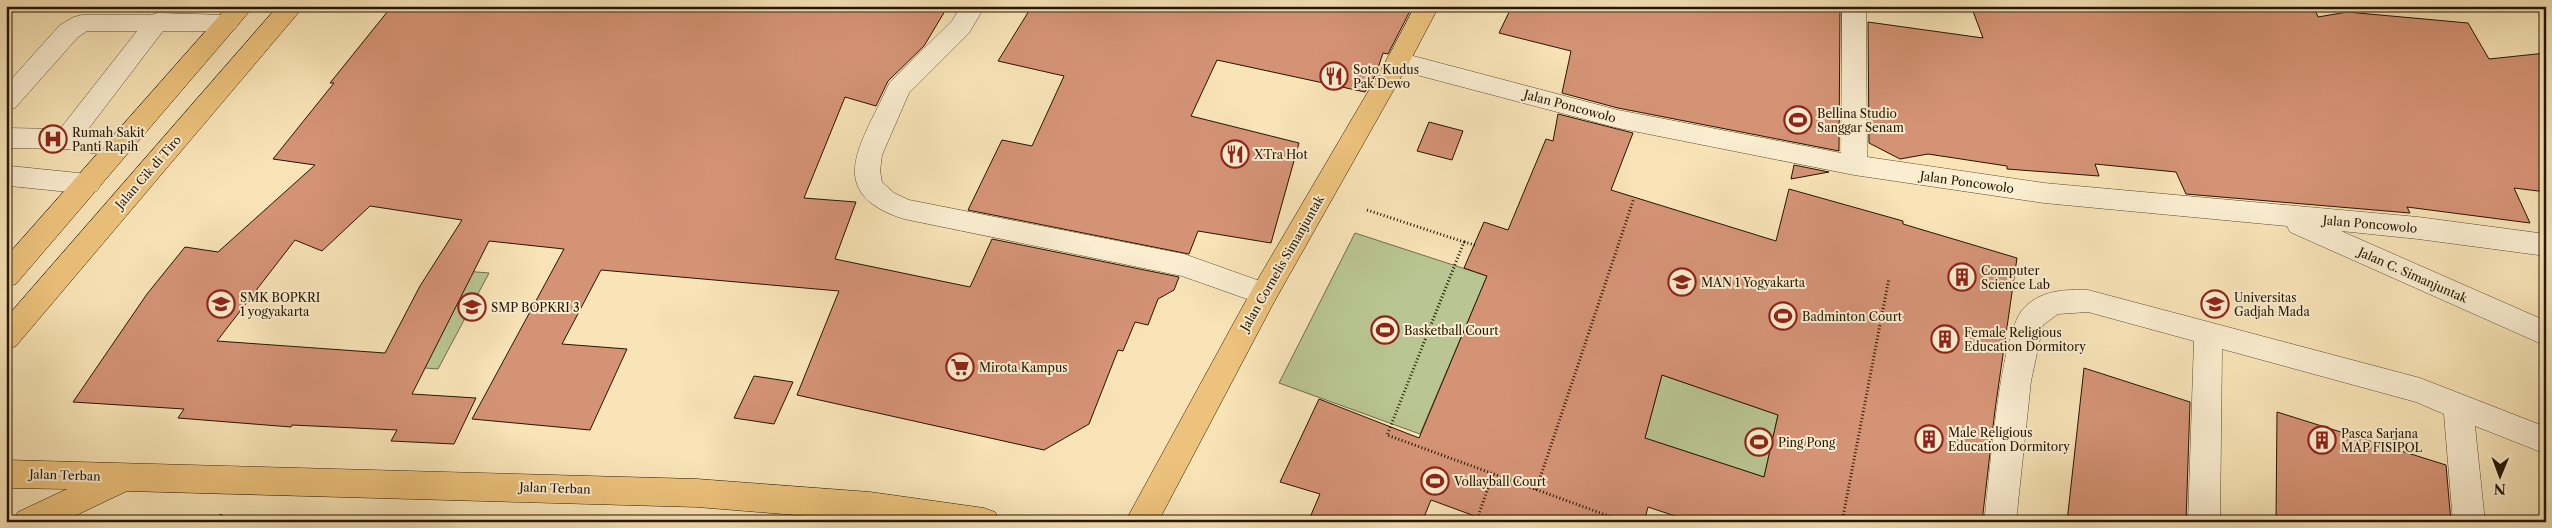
<svg xmlns="http://www.w3.org/2000/svg" width="2552" height="528" font-family="'Libre Caslon Text',serif">
<rect width="100%" height="100%" fill="#f8e4b7"/>
<filter id="stains"><feTurbulence type="fractalNoise" baseFrequency=".004" numOctaves="4"/><feColorMatrix values="0 0 0 0 .2 0 0 0 0 .09 0 0 0 0 .02 0 0 0 .5 -.17"/></filter>
<radialGradient id="worn" r=".72"><stop offset=".6" stop-color="#630" stop-opacity="0"/><stop offset="1" stop-color="#630" stop-opacity=".3"/></radialGradient>
<g fill="#b9c592" stroke="#6f6d4a">
<polygon points="1355,233 1487,276 1420,434 1279,383"/>
<polygon points="452,270 489,273 438,369 400,366"/>
<polygon points="1662,375 1778,415 1764,477 1645,438"/>
</g>
<g fill="#d59376" stroke="#251501" fill-rule="evenodd">
<path d="M392,6H948L924,46L888,81L876,106L845,97L804,198L856,202L835,259L970,287L992,239L1179,277L1174,290L1158,299L1148,325L1135,322L1123,351L1118,350L1089,424L1044,450L797,395L839,291L601,270L562,344L627,349L590,430L472,419L564,249L489,241L412,394L476,398L454,444L391,441L397,430L292,425L291,427L178,418L184,409L73,402L147,294L185,247L218,252L315,165L273,159L334,83H330ZM370,206L462,220L420,286L385,353L217,341L295,240L322,251Z"/>
<polygon points="1032,6 1388,6 1410,11 1388,54 1383,53 1376,74 1365,92 1217,60 1191,116 1299,143 1271,243 1198,231 1189,254 968,210 1002,140 1032,146 1064,76 998,61"/>
<polygon points="1512,6 1840,6 1839,151 1618,108 1562,93 1571,51 1499,33"/>
<polygon points="1971,6 2218,6 2316,12 2318,17 2347,12 2468,23 2489,59 2546,53 2546,192 2514,188 2530,223 2407,207 2410,213 2186,194 2176,172 2095,164 2099,176 2007,169 2007,166 1928,154 1900,159 1869,143 1868,22 1983,38"/>
<path d="M1558,114L1633,133L1611,190L1776,241L1789,189L1903,221V224L2017,258L1995,410L1982,522H1693L1648,507L1644,522H1491L1431,500L1422,522H1308L1320,494L1280,482L1319,399L1419,438L1487,276L1464,268L1484,222L1508,230L1546,139L1553,141ZM1662,375L1778,415L1764,477L1645,438Z"/>
<polygon points="1429,122 1463,131 1452,160 1417,151"/>
<polygon points="1794,165 1829,172 1791,179"/>
<polygon points="2084,368 2190,402 2186,522 2067,522"/>
<polygon points="754,376 793,382 774,424 734,418"/>
<polygon points="2277,412 2446,465 2451,522 2276,522"/>
</g>
<g fill="none" stroke-linecap="round" stroke-linejoin="round">
<g stroke="#5a492e" stroke-width="1">
<g id="minor">
<path d="M961,6H985L969,33L909,93L882,155L880,171L882,182L894,193L909,200L1184,254L1274,286L1278,294L1274,302L1264,305L1182,276L904,219C822,193 862,143 887,88L890,82L952,21Z"/>
<polygon points="1842,6 1866,6 1867,157 2044,183 2418,217 2546,234 2546,256 2418,239 2341,231 2546,321 2546,346 2290,232 2287,226 2044,203 1854,175 1618,128 1398,70 1389,67 1386,61 1389,55 1398,52 1618,110 1841,153"/>
<polygon points="158,13 227,15 235,17 239,23 235,29 227,31 163,31 86,132 126,140 130,147 126,154 117,157 67,149 6,148 6,128 60,129 137,31 87,31 78,37 15,108 6,111 6,85 60,25 74,17 82,15 151,15"/>
<polygon points="10,166 88,174 97,177 101,184 97,191 88,194 10,186 6,185 6,167"/>
<path d="M2072,290H2088L2420,378L2546,427V454L2475,426L2485,522H2453L2444,414L2416,402L2222,349L2220,522H2188L2194,341L2088,312L2058,314L2043,325L2031,381L2016,522H1984C1990,479 1999,337 2023,309C2035,295 2055,290 2072,290Z"/>
</g>
</g>
<g stroke="#251501" stroke-width="1">
<g id="major">
<polygon points="228,6 254,6 16,284 6,287 6,257"/>
<polygon points="278,6 304,6 16,346 6,350 6,318"/>
<polygon points="1415,6 1439,6 1410,61 1274,302 1158,522 1125,522 1254,286 1386,61"/>
<polygon points="6,460 697,479 870,492 984,508 995,512 1000,522 882,522 697,507 127,491 62,522 13,522 18,512 67,489 6,488"/>
</g>
</g>
<g stroke="#251501" stroke-width="3" stroke-dasharray="1 2.5" stroke-linecap="butt">
<polyline points="1367,210 1464,242 1387,435 1625,522"/>
<polyline points="1464,242 1475,245"/>
<polyline points="1536,490 1634,198"/>
<polyline points="219,522 221,514"/>
<polyline points="1476,522 1493,474"/>
<polyline points="1842,522 1889,278"/>
</g>
<use href="#minor" fill="#faedd0" fill-rule="evenodd"/>
<use href="#major" fill="#ecc27c" fill-rule="evenodd"/>
</g>
<defs>
<g id="restaurant-ring" transform="scale(1.4375)"><circle r="9.5" fill="#faedd0" stroke="#8f2418" stroke-width="1.5"/><path d="M-5-6h1v4h1v-4h1v4h1v-4h1v5L-1.5 .5V6h-2V.5L-5-1ZM5-6V6H3V1.5H1.5Q1.5-4 5-6Z" fill="#8f2418"/></g>
<g id="stadium-ring" transform="scale(1.4375)"><circle r="9.5" fill="#faedd0" stroke="#8f2418" stroke-width="1.5"/><path d="M0-5a6.5 5 0 1 0 0 10a6.5 5 0 1 0 0-10ZM-3.5-1.8h7v3.6h-7Z" fill="#8f2418"/></g>
<g id="hospital-ring" transform="scale(1.4375)"><circle r="9.5" fill="#faedd0" stroke="#8f2418" stroke-width="1.5"/><path d="M-5-5h3v3.5h4V-5h3V5h-3V1.5h-4V5h-3Z" fill="#8f2418"/></g>
<g id="building-ring" transform="scale(1.4375)"><circle r="9.5" fill="#faedd0" stroke="#8f2418" stroke-width="1.5"/><path d="M-4-6H4V6H1V3H-1V6H-4ZM-2.5-4.3h1.7v1.8h-1.7ZM.8-4.3h1.7v1.8H.8ZM-2.5-1h1.7V.8h-1.7ZM.8-1h1.7V.8H.8Z" fill="#8f2418"/></g>
<g id="school-ring" transform="scale(1.4375)"><circle r="9.5" fill="#faedd0" stroke="#8f2418" stroke-width="1.5"/><path d="M0-5L7-2L0 1L-7-2ZM-4 1L0 2.5L4 1V4Q0 6-4 4Z" fill="#8f2418"/></g>
<g id="university-ring" transform="scale(1.4375)"><circle r="9.5" fill="#faedd0" stroke="#8f2418" stroke-width="1.5"/><path d="M0-5L7-2L0 1L-7-2ZM-4 1L0 2.5L4 1V4Q0 6-4 4Z" fill="#8f2418"/></g>
<g id="supermarket-ring" transform="scale(1.4375)"><circle r="9.5" fill="#faedd0" stroke="#8f2418" stroke-width="1.5"/><path d="M-6-5.5h2.5l.6 2H6L4.5 2H-2.5L-4.4-4H-6ZM-1.5 3.2a1.3 1.3 0 1 0 .1 0ZM3 3.2a1.3 1.3 0 1 0 .1 0Z" fill="#8f2418"/></g>
</defs>
<g fill-rule="evenodd">
<use href="#restaurant-ring" x="1334" y="76"/>
<use href="#stadium-ring" x="1798" y="120"/>
<use href="#hospital-ring" x="53" y="139"/>
<use href="#restaurant-ring" x="1235" y="154"/>
<use href="#building-ring" x="1962" y="277"/>
<use href="#school-ring" x="1682" y="282"/>
<use href="#school-ring" x="221" y="304"/>
<use href="#university-ring" x="2215" y="304"/>
<use href="#school-ring" x="472" y="307"/>
<use href="#stadium-ring" x="1783" y="316"/>
<use href="#stadium-ring" x="1385" y="330"/>
<use href="#building-ring" x="1945" y="339"/>
<use href="#supermarket-ring" x="960" y="367"/>
<use href="#building-ring" x="1929" y="439"/>
<use href="#building-ring" x="2322" y="440"/>
<use href="#stadium-ring" x="1759" y="442"/>
<use href="#stadium-ring" x="1435" y="481"/>
</g>
<g text-anchor="middle" dominant-baseline="central" stroke-width="4" stroke-linejoin="round" paint-order="stroke">
<g font-size="12" fill="#251501" stroke="#faedd0" text-anchor="start">
<text x="1353" y="69">Soto Kudus<tspan x="1353" dy="14">Pak Dewo</tspan></text>
<text x="1817" y="113">Bellina Studio<tspan x="1817" dy="14">Sanggar Senam</tspan></text>
<text x="72" y="132">Rumah Sakit<tspan x="72" dy="14">Panti Rapih</tspan></text>
<text x="1254" y="154">XTra Hot</text>
<text x="1981" y="270">Computer<tspan x="1981" dy="14">Science Lab</tspan></text>
<text x="1701" y="282">MAN 1 Yogyakarta</text>
<text x="240" y="297">SMK BOPKRI<tspan x="240" dy="14">1 yogyakarta</tspan></text>
<text x="2234" y="297">Universitas<tspan x="2234" dy="14">Gadjah Mada</tspan></text>
<text x="491" y="307">SMP BOPKRI 3</text>
<text x="1802" y="316">Badminton Court</text>
<text x="1404" y="330">Basketball Court</text>
<text x="1964" y="332">Female Religious<tspan x="1964" dy="14">Education Dormitory</tspan></text>
<text x="979" y="367">Mirota Kampus</text>
<text x="1948" y="432">Male Religious<tspan x="1948" dy="14">Education Dormitory</tspan></text>
<text x="2341" y="433">Pasca Sarjana<tspan x="2341" dy="14">MAP FISIPOL</tspan></text>
<text x="1778" y="442">Ping Pong</text>
<text x="1454" y="481">Vollayball Court</text>
</g>
<g font-size="12" fill="#251501" stroke="#faedd0">
<text transform="translate(1570 106) rotate(15)">Jalan Poncowolo</text>
<text transform="translate(148 172) rotate(-49)">Jalan Cik di Tiro</text>
<text transform="translate(1967 182) rotate(8)">Jalan Poncowolo</text>
<text transform="translate(2370 224) rotate(5)">Jalan Poncowolo</text>
<text transform="translate(1282 263) rotate(-60)">Jalan Cornelis Simanjuntak</text>
<text transform="translate(2413 275) rotate(24)">Jalan C. Simanjuntak</text>
<text transform="translate(65 475) rotate(2)">Jalan Terban</text>
<text transform="translate(555 488) rotate(2)">Jalan Terban</text>
</g>
</g>
<rect width="2552" height="528" fill="none" stroke="#f8e4b7" stroke-width="25"/>
<rect x="8" y="8" width="2537" height="513" fill="none" stroke="#251501" stroke-width="2.5"/>
<rect x="12" y="12" width="2527" height="503" fill="none" stroke="#251501"/>
<g transform="translate(2500 476) rotate(181)" stroke="#faedd0" stroke-width="4" paint-order="stroke">
<path d="M0-4L9 19L0 12L-9 19Z" fill="#251501"/>
<text y="-8" font-size="14" font-weight="bold" text-anchor="middle" fill="#251501">N</text>
</g>
<rect width="100%" height="100%" filter="url(#stains)"/>
<rect width="100%" height="100%" fill="url(#worn)"/>
</svg>
